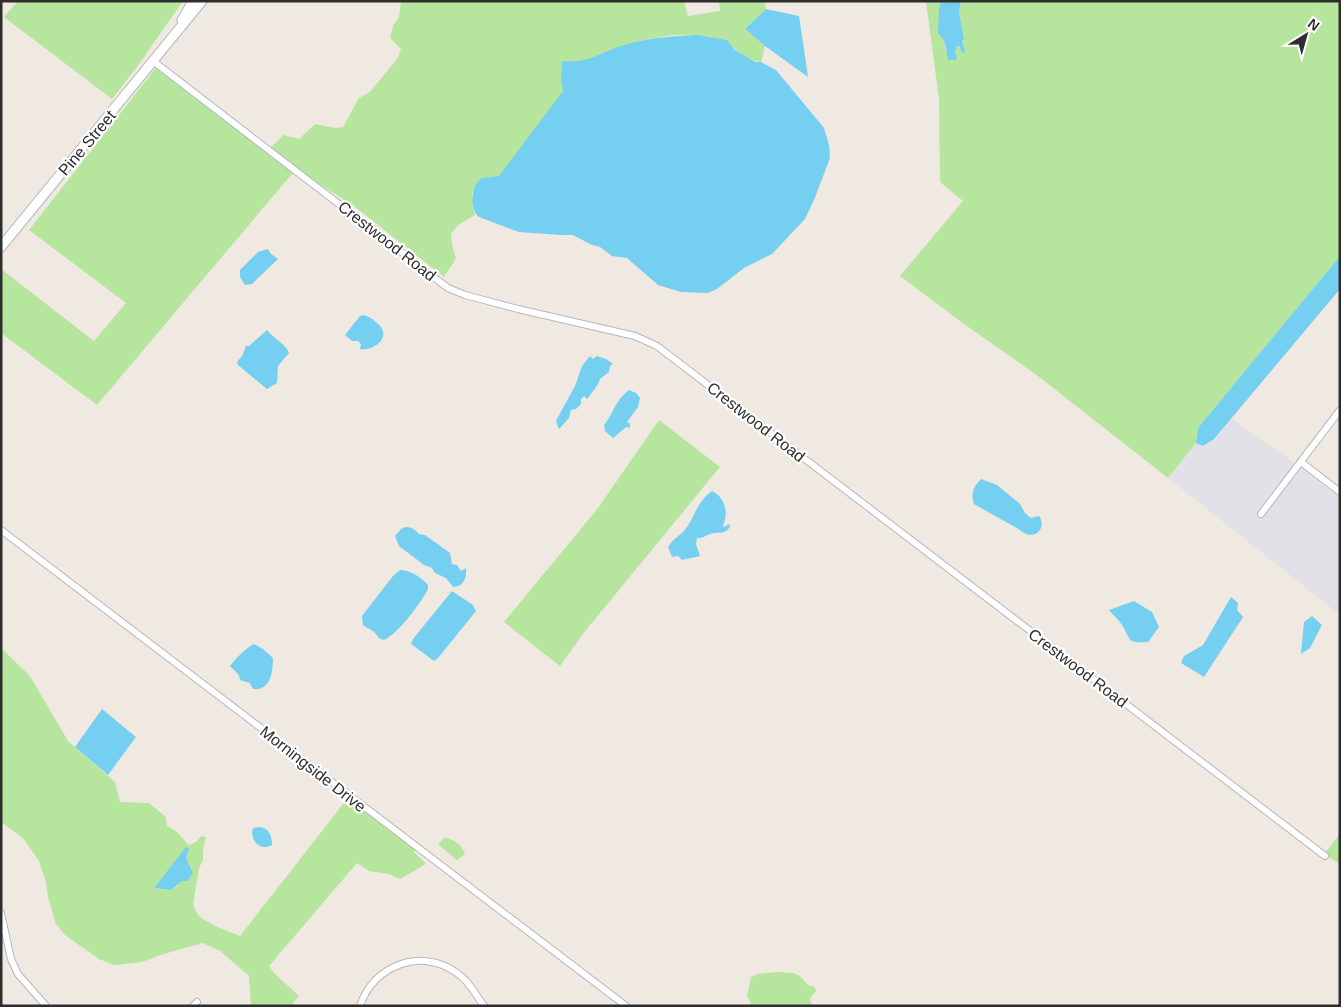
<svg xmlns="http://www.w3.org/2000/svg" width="1341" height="1007" font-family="Arial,sans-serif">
<rect width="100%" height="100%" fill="#efe9e1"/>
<polygon fill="#e3e1e8" points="1231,418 1299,466 1340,498 1340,615 1168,478 1196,443 1203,446 1214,439"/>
<g fill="#b6e59e" fill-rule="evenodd">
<polygon points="18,1 183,1 137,67 112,99 4,17"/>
<path d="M401,1H684L688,16L720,11L719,1H765L766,9L745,29L765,46L761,62C747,62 735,50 727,40C705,36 683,32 661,37C648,39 635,42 623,46C607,51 584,66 567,62L561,66L564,91L499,177L482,178L472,193C474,201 472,207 475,215L458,225L451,234L453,250L456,258L444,277L354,206L300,172L291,175L97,405L1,333V269L94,341L126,303L29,230L158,65L267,152L283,135L299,139L315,124L336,128L343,127L359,98L370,92L398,58L401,49L390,38L393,26L399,17Z"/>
<polygon points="926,1 941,1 942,37 947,54 955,52 957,46 965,51 962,42 964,39 959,12 961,1 1340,1 1340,256 1198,428 1196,443 1168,478 1038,376 960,321 900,276 963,201 940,182 939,99"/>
<polygon points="659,420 720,467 586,630 560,666 504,622 598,508"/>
<path d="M1,648L30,676L68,741L115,782L120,802L149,803L166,817L167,826L176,831L189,845L196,842L201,836L206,837L203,850V860L199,868L193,904L196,912L200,917L215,926L240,936L347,799L364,809L415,849L414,852L426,864L400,879L389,874L369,871L357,863L269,966L274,973L299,996L291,1006H251L249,976L220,951L203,943L160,955L142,962L114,965L99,959L65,935L56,924L48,897L46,882L39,861L23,838L1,822ZM186,848V857L192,870L177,886L171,890L154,888Z"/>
<polygon points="1340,834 1340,864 1324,854"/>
<path d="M445,837C453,839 463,846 465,854L457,860L454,858L438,844Z"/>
<polygon points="777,972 793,973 800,976 808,985 815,987 816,991 810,998 812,1006 752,1006 747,996 751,977 758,974"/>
</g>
<g fill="#75cff0">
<path d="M941,1H961L959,12L964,39L962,42L965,51L963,54L959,46H957L955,52L957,57L956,60H948C946,50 946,40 938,33L939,10Z"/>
<polygon points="766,9 799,16 808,77 765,46 745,29"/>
<path d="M697,35L727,40L735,50L755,62H761L776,70L824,128L829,145L830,158L814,200L805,219L772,254L744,268L717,289L708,293L681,292L658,285L627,258L612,256L600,247L590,244L573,235H560L519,232L479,217C470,211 470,184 482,178C486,177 494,177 499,176L563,91L561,77L562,61C588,64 601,52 624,45C648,38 672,36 697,35Z"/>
<polygon points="268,249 271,254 278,259 252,284 245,285 240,277 240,270 258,252"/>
<polygon points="1340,256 1340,289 1214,439 1203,446 1196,443 1198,428"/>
<path d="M364,315C370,317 381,324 383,331C386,343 369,351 360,349L361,344L358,341H352L345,335L360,316Z"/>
<path d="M267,330C274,339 285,343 289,353L278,366L277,383L267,389L238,365L237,362L242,356L246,346H249Z"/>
<path d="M590,356L593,359L597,356L606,359L613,364L610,366L609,372L600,379C599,384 591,394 587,399L584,396L581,399V404L576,409L571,410L569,418L559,429L556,421L558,417L575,386L582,366Z"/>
<path d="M629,390L636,393L640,398L638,407L627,422L630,424V428L626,427L613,438L605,431L604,425C613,414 616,399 629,390Z"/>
<path d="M981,479L997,485L1020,504L1025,513L1031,518L1039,516C1048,529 1033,542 1020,530L974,504C970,494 974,486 981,479Z"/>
<path d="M712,491C725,497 729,513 723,525L724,527L729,524L730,527C723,536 719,531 710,534C704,536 704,538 697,538L696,544L700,556L682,560L678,556L672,557L668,547C673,538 682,535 687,527C696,514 697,502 712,491Z"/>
<path d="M405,527C413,527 415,530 419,534L425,535L450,553L452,564L457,565L461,571L466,568C467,578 463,587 453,587L446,578L435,573L432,568L424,565L399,546L395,536L401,529Z"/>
<path d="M400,570C410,570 421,577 428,585V589C423,600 395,638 383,640L379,638C374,630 370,630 363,625L362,616L393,576Z"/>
<polygon points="452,591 473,605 476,611 438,658 434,661 411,644 413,639"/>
<polygon points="1231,597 1238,603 1237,610 1243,617 1204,677 1181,663 1184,656 1203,645"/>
<path d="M1134,601L1152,612L1159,627L1148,642C1126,643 1132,641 1122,625C1119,620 1113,615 1109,610Z"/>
<polygon points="1312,616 1322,625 1310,648 1301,654 1304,622"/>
<path d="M254,644L263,649L273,658C273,671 271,691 253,689L250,683L240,680L239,675L230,666C234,660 247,647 254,644Z"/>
<polygon points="102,709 136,737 108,775 75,747"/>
<path d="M260,827C269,828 272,836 272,845C261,852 249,840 253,828Z"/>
<polygon points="186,847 189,849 186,857 193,873 187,881 182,881 171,890 154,888"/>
</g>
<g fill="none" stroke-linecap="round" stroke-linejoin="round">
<g stroke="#b4b7c1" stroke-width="8">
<g id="minor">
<polyline points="153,61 448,288 465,295 518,309 635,336 657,346 1325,856"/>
<polyline points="1301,462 1340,492"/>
<polyline points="1261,514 1340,410"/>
<polyline points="1,530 626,1006"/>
<polyline points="1,913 11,959 18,974 46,1006"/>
<polyline points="193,1006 197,1002"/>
<path d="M360,1006C373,965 422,947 457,973C469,981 475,994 484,1006"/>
</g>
</g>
<g stroke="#b4b7c1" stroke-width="11">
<g id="secondary">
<polyline points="182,20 193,1"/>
<polyline points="1,247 202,1"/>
</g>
</g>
<use href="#minor" stroke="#fff" stroke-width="6"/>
<use href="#secondary" stroke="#fff" stroke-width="9"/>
</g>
<g text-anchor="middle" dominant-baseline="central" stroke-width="4.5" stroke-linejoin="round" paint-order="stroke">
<g font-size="16" fill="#2e2e2e" stroke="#fff">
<text transform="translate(87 143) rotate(-50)">Pine Street</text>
<text transform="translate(387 241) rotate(38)">Crestwood Road</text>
<text transform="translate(756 422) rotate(38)">Crestwood Road</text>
<text transform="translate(1078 668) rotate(37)">Crestwood Road</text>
<text transform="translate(313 769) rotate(38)">Morningside Drive</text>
</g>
</g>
<rect width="1341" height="1007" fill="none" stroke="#2e2e2e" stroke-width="5"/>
<g transform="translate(1306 35) rotate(37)" stroke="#ffffff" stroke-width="4" paint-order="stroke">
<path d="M0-4L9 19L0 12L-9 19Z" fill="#2e2e2e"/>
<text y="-8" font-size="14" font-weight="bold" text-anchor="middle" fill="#2e2e2e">N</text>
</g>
</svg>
